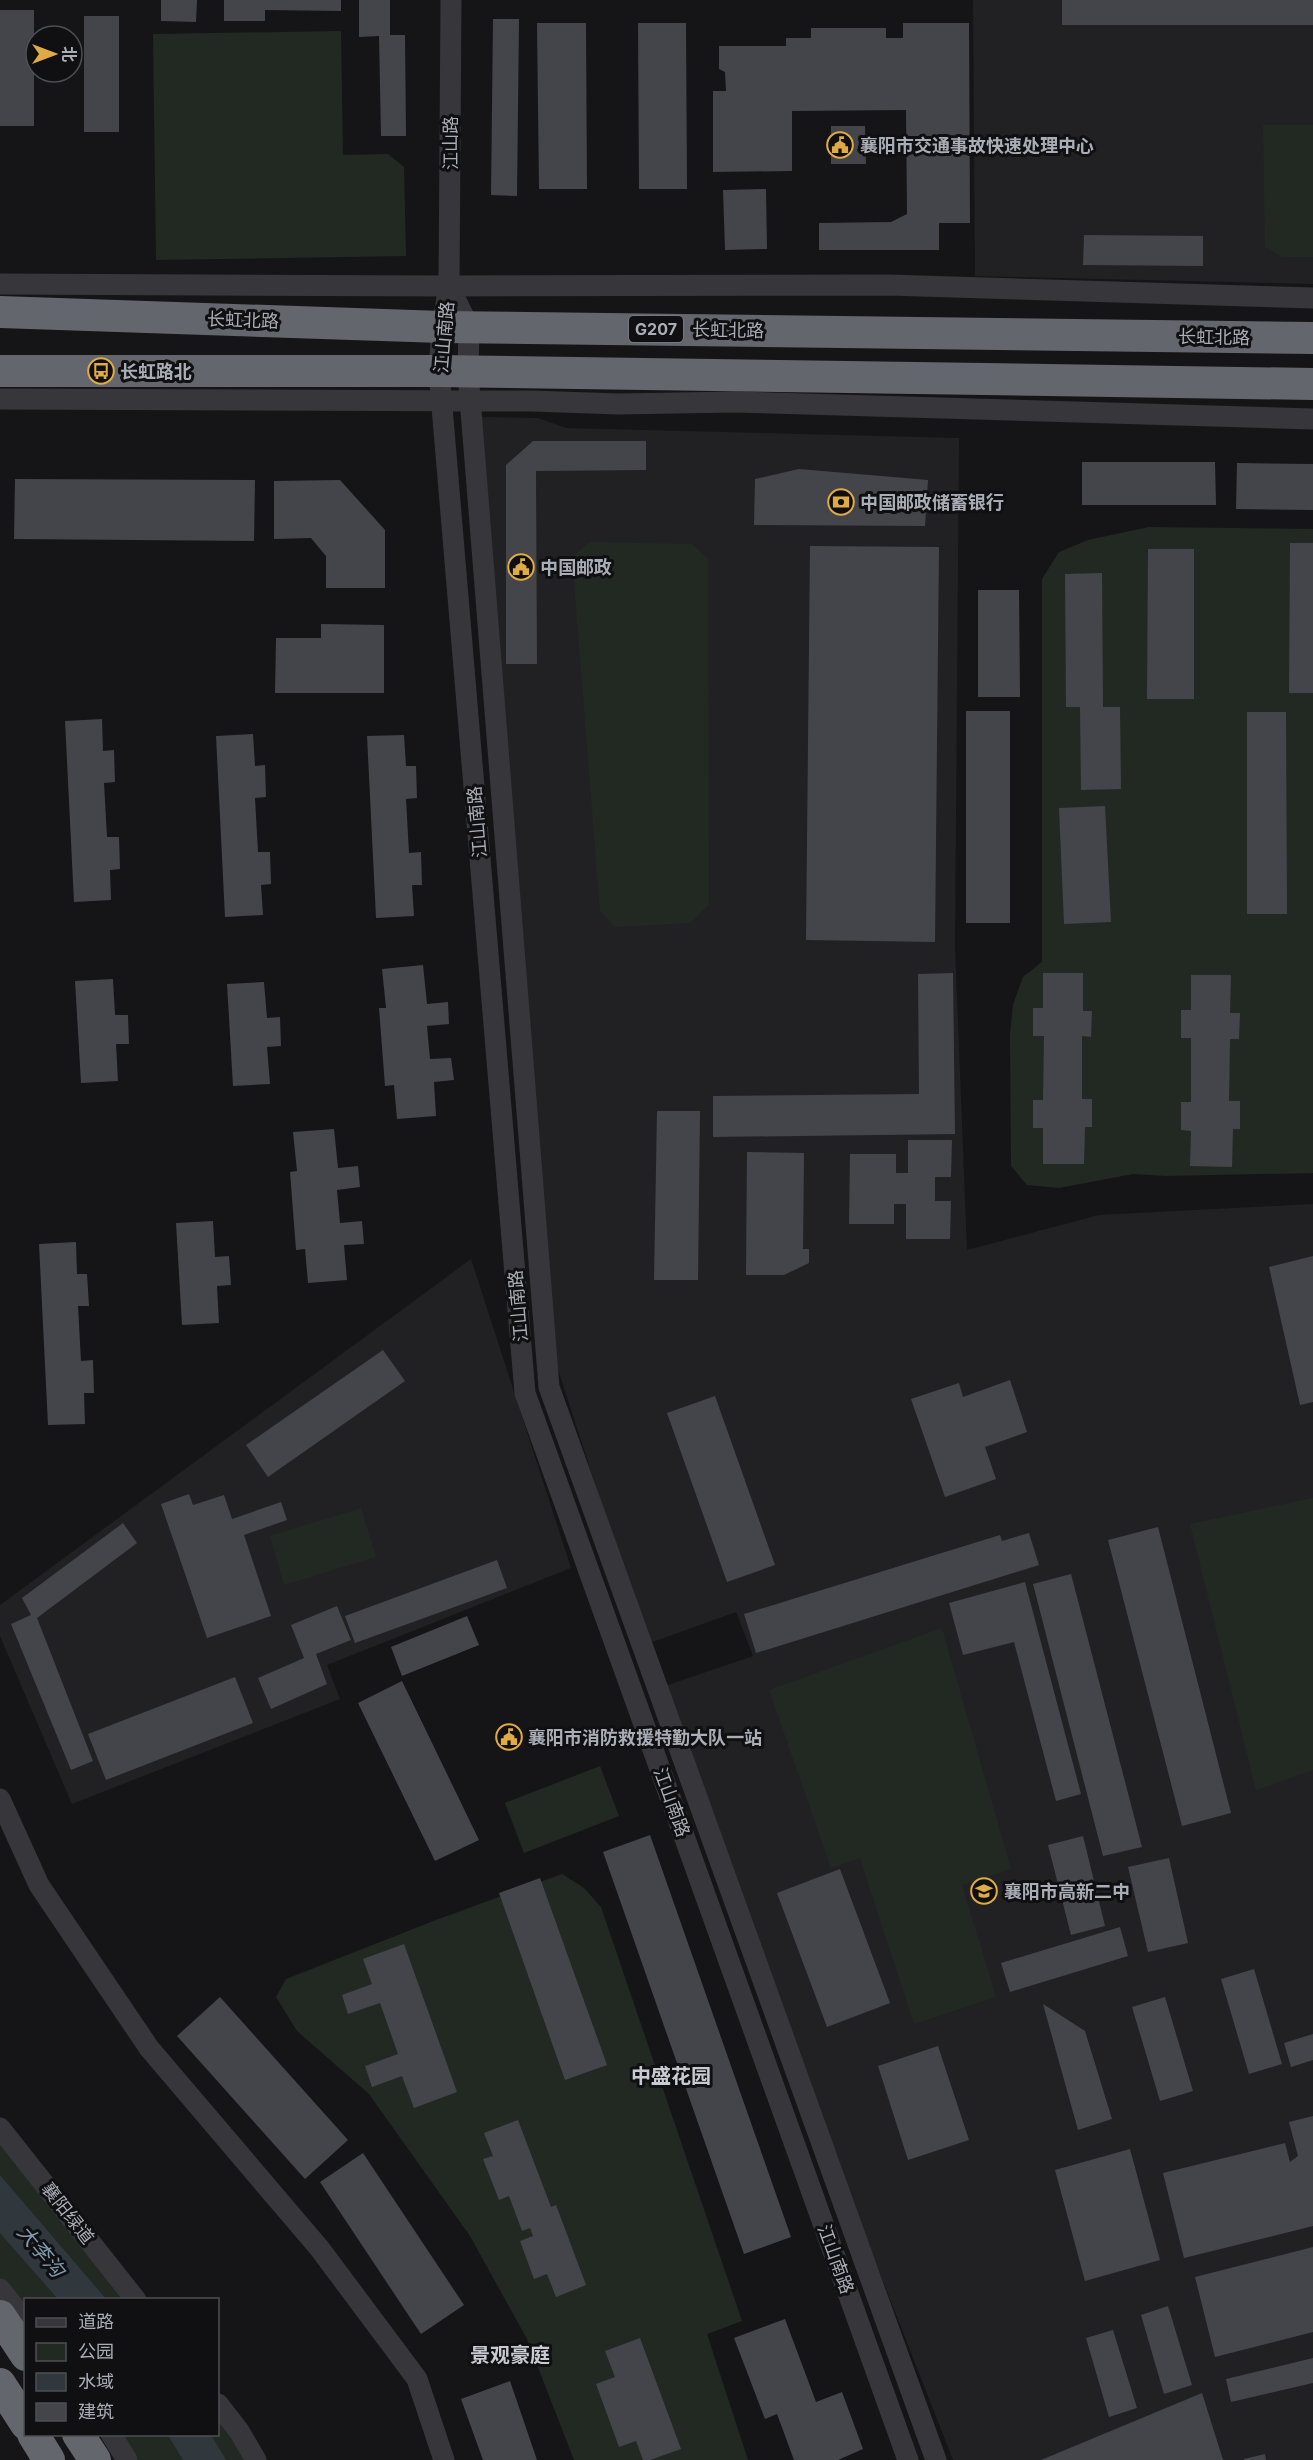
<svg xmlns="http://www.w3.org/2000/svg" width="1313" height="2460" viewBox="0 0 1313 2460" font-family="Inter,'Noto Sans SC',sans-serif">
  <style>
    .built { fill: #212124 }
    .green { fill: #222923 }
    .water { fill: #30383e }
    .building { fill: #44454a }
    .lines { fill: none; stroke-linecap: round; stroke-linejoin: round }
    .minor { stroke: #37373b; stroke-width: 21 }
    .highway { stroke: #63666c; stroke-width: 32 }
    .labels { text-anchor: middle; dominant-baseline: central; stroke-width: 6; stroke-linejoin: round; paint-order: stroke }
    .shield { fill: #101012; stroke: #7b7e85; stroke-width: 1.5 }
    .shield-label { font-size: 16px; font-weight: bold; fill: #a9adb6 }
    .street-label { font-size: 18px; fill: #a9adb6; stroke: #101012 }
    .poi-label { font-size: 18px; font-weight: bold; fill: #a9adb6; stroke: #101012; text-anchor: start }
    .neighbourhood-label { font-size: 20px; font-weight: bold; fill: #c9cbd2; stroke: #101012 }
    .water-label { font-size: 20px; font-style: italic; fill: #8399ad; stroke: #101012 }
  </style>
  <rect width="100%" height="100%" fill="#151517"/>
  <path class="built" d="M 973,0 L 1313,0 L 1313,284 L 975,276 Z
    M 475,417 L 538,418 L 566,428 L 959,438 L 955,946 L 967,1250 L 1099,1215 L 1313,1204 L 1313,2460 L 953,2460 L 856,2212 L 662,1687 L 753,1656 L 736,1612 L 647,1644 L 553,1354 Z
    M 471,1259 L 571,1568 L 327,1665 L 340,1699 L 72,1804 L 0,1636 L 0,1605 Z"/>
  <path class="green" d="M 341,31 L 343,155 L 388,154 L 404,167 L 406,256 L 156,260 L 153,34 Z
    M 1263,125 L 1313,125 L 1313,257 L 1282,257 L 1265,247 Z
    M 1149,527 L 1313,529 L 1313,1173 L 1166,1176 L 1133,1174 L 1059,1188 L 1027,1185 L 1011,1166 L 1010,1034 L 1013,1005 L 1023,977 L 1042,962 L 1042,579 L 1059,552 L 1088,540 Z
    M 590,542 L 692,544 L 708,559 L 709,904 L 691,923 L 615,927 L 600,911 L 572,557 Z
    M 1313,1498 L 1313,1770 L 1256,1790 L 1190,1524 Z
    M 361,1508 L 376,1557 L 284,1585 L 270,1536 Z
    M 942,1628 L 1011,1869 L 962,1885 L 996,1997 L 914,2024 L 860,1858 L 831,1868 L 769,1690 Z
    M 600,1766 L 619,1816 L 524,1853 L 505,1803 Z
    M 562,1874 L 584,1888 L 601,1907 L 742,2321 L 707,2334 L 748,2460 L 574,2460 L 527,2339 L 470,2236 L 369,2094 L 297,2031 L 276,1997 L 286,1979 L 436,1920 Z
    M 0,2128 L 136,2299 L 26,2300 L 25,2334 L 0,2304 Z
    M 218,2404 L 256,2460 L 127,2460 L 110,2435 L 218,2434 Z"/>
  <path class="water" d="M 0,2175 L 5,2181 L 106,2299 L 58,2299 L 0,2233 Z
    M 168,2435 L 211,2435 L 226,2460 L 183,2460 Z"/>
  <path class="building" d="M 161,0 L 197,0 L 196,22 L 161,21 Z
    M 224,0 L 341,0 L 341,11 L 265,10 L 265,21 L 224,21 Z
    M 359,0 L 390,0 L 390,35 L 405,35 L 406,136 L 381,136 L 379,36 L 359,37 Z
    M 1062,0 L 1313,0 L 1313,25 L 1062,25 Z
    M 0,10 L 34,10 L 34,126 L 0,126 Z
    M 84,16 L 119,16 L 119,132 L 84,132 Z
    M 493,19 L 519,19 L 517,196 L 491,195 Z
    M 537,23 L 586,23 L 587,189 L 539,189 Z
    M 638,23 L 686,23 L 687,189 L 639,189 Z
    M 903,23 L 969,23 L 970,223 L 939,223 L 939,250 L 819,250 L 819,223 L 891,222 L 907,214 L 906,110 L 792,111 L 792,171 L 713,172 L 713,91 L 726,91 L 725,72 L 719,69 L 719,46 L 786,46 L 786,38 L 811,38 L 811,28 L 886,28 L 886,38 L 903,38 Z
    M 831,126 L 865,126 L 866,164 L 831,164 Z
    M 766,189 L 767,249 L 725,250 L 723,190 Z
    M 1084,235 L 1203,236 L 1203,266 L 1083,265 Z
    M 533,441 L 646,441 L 646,470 L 536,471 L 537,664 L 506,664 L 506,465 Z
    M 1082,462 L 1215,462 L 1216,505 L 1082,505 Z
    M 1237,463 L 1313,464 L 1313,510 L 1236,509 Z
    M 799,469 L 928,480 L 925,526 L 754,525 L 755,479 Z
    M 15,479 L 255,480 L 254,541 L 14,539 Z
    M 340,480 L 385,530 L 385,588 L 326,588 L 326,556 L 311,538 L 274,539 L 274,481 Z
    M 1290,543 L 1313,543 L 1313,693 L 1289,693 Z
    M 810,546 L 939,547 L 935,942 L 806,940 Z
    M 1148,549 L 1194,549 L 1194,699 L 1147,699 Z
    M 1102,573 L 1103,707 L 1120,707 L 1121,789 L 1081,790 L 1080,707 L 1066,707 L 1065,574 Z
    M 978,590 L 1019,590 L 1020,697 L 978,697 Z
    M 321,624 L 384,625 L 384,693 L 275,693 L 276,638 L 321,638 Z
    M 966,711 L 1010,711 L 1010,923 L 966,923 Z
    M 1247,712 L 1286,712 L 1287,914 L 1247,914 Z
    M 102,719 L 103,751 L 114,750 L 115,782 L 104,783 L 107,837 L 119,837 L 120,869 L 110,870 L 111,900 L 74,902 L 65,721 Z
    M 253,734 L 255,766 L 265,765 L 266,797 L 255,798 L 258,852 L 270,852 L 271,884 L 261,885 L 263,915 L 225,917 L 216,736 Z
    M 404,735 L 406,766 L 416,766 L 417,798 L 406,799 L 409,853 L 421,852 L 422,885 L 412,885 L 414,916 L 376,918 L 367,736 Z
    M 1105,806 L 1111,922 L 1064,924 L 1059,808 Z
    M 423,965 L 427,1004 L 448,1002 L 449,1024 L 427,1026 L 430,1059 L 451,1058 L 454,1080 L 434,1082 L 436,1116 L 397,1119 L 394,1085 L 385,1086 L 379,1008 L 386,1008 L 382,969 Z
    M 953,973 L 955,1134 L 713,1137 L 713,1096 L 919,1094 L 918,974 Z
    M 1043,973 L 1083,973 L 1083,1011 L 1092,1011 L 1091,1037 L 1082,1036 L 1082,1099 L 1092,1099 L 1092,1127 L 1085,1127 L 1084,1164 L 1043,1164 L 1043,1128 L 1033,1128 L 1033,1100 L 1043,1100 L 1044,1036 L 1033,1036 L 1033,1008 L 1043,1008 Z
    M 1191,975 L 1231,975 L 1230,1013 L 1240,1013 L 1239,1039 L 1230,1039 L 1229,1101 L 1240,1101 L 1240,1129 L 1233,1129 L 1232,1167 L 1190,1166 L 1191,1131 L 1181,1130 L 1181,1102 L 1191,1102 L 1191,1038 L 1181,1038 L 1181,1010 L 1191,1010 Z
    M 113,979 L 115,1015 L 128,1015 L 129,1044 L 116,1044 L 118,1081 L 81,1083 L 75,981 Z
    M 264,982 L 267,1018 L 280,1017 L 281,1046 L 267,1047 L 270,1084 L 233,1086 L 227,984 Z
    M 657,1111 L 700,1111 L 698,1280 L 654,1280 Z
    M 334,1129 L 338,1168 L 358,1166 L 360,1187 L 337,1190 L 340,1223 L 362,1221 L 364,1244 L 344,1245 L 347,1280 L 308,1283 L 305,1249 L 296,1250 L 290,1172 L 297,1171 L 293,1132 Z
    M 908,1140 L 952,1140 L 951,1177 L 935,1177 L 935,1201 L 951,1201 L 950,1239 L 906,1239 L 906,1204 L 894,1204 L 894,1224 L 849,1224 L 850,1154 L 896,1154 L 896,1173 L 908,1173 Z
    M 747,1152 L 804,1153 L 803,1249 L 809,1249 L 809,1263 L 784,1275 L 746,1275 Z
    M 213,1221 L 215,1257 L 229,1256 L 231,1285 L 217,1286 L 219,1323 L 182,1325 L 176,1223 Z
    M 76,1242 L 77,1274 L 87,1274 L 89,1306 L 78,1306 L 81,1361 L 93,1360 L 94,1393 L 84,1393 L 85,1424 L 48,1425 L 39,1244 Z
    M 1313,1256 L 1313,1402 L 1300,1405 L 1269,1267 Z
    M 383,1350 L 405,1381 L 268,1477 L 246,1445 Z
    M 1010,1380 L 1027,1432 L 985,1447 L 996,1479 L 945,1497 L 911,1399 L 959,1383 L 963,1397 Z
    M 715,1396 L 775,1565 L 727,1582 L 667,1413 Z
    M 189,1494 L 193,1505 L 224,1495 L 232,1519 L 281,1502 L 287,1520 L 244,1535 L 271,1616 L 207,1638 L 161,1504 Z
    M 123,1523 L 137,1543 L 37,1618 L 93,1761 L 71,1770 L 11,1624 L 31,1615 L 22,1598 Z
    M 1158,1527 L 1231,1813 L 1182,1826 L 1108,1540 Z
    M 1029,1533 L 1039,1565 L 756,1653 L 744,1614 L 1000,1535 L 1002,1541 Z
    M 497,1560 L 507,1588 L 355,1643 L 345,1616 Z
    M 1071,1574 L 1142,1847 L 1103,1856 L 1033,1584 Z
    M 1025,1582 L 1081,1794 L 1056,1801 L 1014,1642 L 963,1655 L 949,1603 Z
    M 337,1606 L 351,1640 L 316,1654 L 327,1684 L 271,1709 L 258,1678 L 304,1658 L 291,1625 Z
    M 467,1616 L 479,1645 L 402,1676 L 391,1647 Z
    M 235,1677 L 253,1723 L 106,1780 L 88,1734 Z
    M 402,1681 L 479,1840 L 435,1861 L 358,1703 Z
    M 650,1835 L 791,2237 L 744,2254 L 603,1852 Z
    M 1083,1836 L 1105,1926 L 1071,1935 L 1048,1845 Z
    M 1169,1858 L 1188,1943 L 1148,1952 L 1128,1867 Z
    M 840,1869 L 890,2003 L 827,2027 L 777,1893 Z
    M 540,1878 L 607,2065 L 565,2080 L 499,1893 Z
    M 1120,1927 L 1128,1956 L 1010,1992 L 1001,1963 Z
    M 404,1944 L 457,2092 L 414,2108 L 402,2076 L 372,2087 L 365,2066 L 398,2054 L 380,2003 L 348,2014 L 342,1995 L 372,1984 L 363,1959 Z
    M 1254,1969 L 1282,2064 L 1249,2074 L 1221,1979 Z
    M 220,1997 L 348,2140 L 305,2179 L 177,2036 Z
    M 1165,1997 L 1193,2091 L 1160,2101 L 1132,2007 Z
    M 1043,2004 L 1085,2031 L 1112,2119 L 1078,2130 Z
    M 1313,2034 L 1313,2060 L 1291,2067 L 1284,2043 Z
    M 938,2046 L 969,2140 L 908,2160 L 878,2066 Z
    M 1313,2116 L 1313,2226 L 1184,2258 L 1163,2173 L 1285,2143 L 1290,2162 L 1298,2156 L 1289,2122 Z
    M 518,2120 L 551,2207 L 556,2205 L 586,2285 L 556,2297 L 547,2274 L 534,2279 L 520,2241 L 533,2236 L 530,2228 L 522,2231 L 509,2196 L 499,2200 L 483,2159 L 493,2156 L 484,2133 Z
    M 1130,2149 L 1160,2260 L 1085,2281 L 1055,2170 Z
    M 363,2153 L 464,2305 L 421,2334 L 320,2182 Z
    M 1313,2247 L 1313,2332 L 1215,2357 L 1195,2277 Z
    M 1168,2306 L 1192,2385 L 1164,2394 L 1141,2315 Z
    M 785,2319 L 816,2402 L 842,2392 L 863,2449 L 838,2460 L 794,2460 L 777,2414 L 765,2419 L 734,2338 Z
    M 1113,2330 L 1137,2408 L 1109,2417 L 1086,2338 Z
    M 640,2338 L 681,2449 L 650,2460 L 643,2460 L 636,2441 L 619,2447 L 596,2384 L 615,2377 L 605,2351 Z
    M 1313,2358 L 1313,2383 L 1231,2402 L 1226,2379 Z
    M 510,2381 L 537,2460 L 483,2460 L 461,2399 Z
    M 1202,2393 L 1223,2460 L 1041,2460 Z
    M 1265,2454 L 1266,2460 L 1244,2460 L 1244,2459 Z"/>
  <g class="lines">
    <path class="minor" d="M 451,0 L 449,286 L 442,327 L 439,371 L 525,1393 L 908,2460
      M 0,284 L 449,286 L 888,285 L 1313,298
      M 449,286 L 469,327 L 468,373 L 549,1387 L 936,2460
      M 0,399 L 532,401 L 619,404 L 735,402 L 1313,419
      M 0,1799 L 39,1885 L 149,2048 L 320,2249 L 417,2379 L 444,2460
      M 0,2128 L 136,2300
      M 0,2289 L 26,2322
      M 218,2404 L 239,2431 L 256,2460
      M 111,2434 L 127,2460"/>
    <path class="highway" d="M 0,312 L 442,327 L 1313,338
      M 0,371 L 439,371 L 1313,384
      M 0,2316 L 26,2355
      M 0,2384 L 26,2424
      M 33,2434 L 49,2460
      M 78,2434 L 95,2460"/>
  </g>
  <defs>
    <g id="civic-ring" transform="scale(1.35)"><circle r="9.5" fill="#101012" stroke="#dfab45" stroke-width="1.5"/><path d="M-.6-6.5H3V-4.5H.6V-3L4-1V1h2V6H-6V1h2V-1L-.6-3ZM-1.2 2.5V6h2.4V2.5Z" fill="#dfab45"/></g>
    <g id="bus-ring" transform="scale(1.35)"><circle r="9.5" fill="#101012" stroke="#dfab45" stroke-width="1.5"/><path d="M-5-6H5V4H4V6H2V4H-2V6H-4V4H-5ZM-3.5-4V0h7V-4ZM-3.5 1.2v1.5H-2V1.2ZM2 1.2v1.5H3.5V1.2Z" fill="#dfab45"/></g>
    <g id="bank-ring" transform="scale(1.35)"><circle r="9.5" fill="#101012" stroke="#dfab45" stroke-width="1.5"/><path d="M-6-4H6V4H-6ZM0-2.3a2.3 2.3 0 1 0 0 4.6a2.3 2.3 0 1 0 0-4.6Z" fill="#dfab45"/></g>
    <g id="school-ring" transform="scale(1.35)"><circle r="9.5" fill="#101012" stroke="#dfab45" stroke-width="1.5"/><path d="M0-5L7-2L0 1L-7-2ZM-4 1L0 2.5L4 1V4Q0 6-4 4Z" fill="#dfab45"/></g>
  </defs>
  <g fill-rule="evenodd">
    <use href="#civic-ring" x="840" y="145"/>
    <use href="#bus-ring" x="101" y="371"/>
    <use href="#bank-ring" x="841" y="502"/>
    <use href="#civic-ring" x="521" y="567"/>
    <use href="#civic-ring" x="509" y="1737"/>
    <use href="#school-ring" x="984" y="1891"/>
  </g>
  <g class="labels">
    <rect class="shield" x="629" y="316" width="54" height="26" rx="4.5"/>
    <g class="shield-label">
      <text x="656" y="329">G207</text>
    </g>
    <g class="street-label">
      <text transform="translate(450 143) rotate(-90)">江山路</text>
      <text transform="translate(243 320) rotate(2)">长虹北路</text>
      <text transform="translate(728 330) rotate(1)">长虹北路</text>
      <text transform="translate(444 337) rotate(-85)">江山南路</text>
      <text transform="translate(1214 337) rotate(1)">长虹北路</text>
      <text transform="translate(477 822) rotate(-95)">江山南路</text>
      <text transform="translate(518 1306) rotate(-95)">江山南路</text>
      <text transform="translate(672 1802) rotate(70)">江山南路</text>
      <text transform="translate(68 2213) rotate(52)">襄阳绿道</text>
      <text transform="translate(836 2259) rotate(70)">江山南路</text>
    </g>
    <g class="poi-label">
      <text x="860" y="145">襄阳市交通事故快速处理中心</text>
      <text x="120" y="371">长虹路北</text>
      <text x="860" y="502">中国邮政储蓄银行</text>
      <text x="540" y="567">中国邮政</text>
      <text x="528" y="1737">襄阳市消防救援特勤大队一站</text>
      <text x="1004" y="1891">襄阳市高新二中</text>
    </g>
    <g class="neighbourhood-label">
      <text x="671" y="2076">中盛花园</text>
      <text x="510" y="2355">景观豪庭</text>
    </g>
    <g class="water-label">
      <text transform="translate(41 2251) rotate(50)">大李沟</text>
    </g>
  </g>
  <rect x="24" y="2298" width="195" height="138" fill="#101012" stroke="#4d4f54" stroke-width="1.5"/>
  <rect x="36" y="2318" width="30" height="9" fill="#37373b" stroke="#4d4f54" stroke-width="1.5"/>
  <text x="78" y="2328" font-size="18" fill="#a9adb6">道路</text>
  <rect x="36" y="2343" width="30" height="18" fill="#222923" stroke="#4d4f54" stroke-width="1.5"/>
  <text x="78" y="2358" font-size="18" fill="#a9adb6">公园</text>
  <rect x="36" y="2373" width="30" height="18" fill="#30383e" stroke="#4d4f54" stroke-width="1.5"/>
  <text x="78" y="2388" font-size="18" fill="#a9adb6">水域</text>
  <rect x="36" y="2403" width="30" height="18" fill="#44454a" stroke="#4d4f54" stroke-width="1.5"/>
  <text x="78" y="2418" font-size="18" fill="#a9adb6">建筑</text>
  <g transform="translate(54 54) rotate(90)"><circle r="28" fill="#101012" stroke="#4d4f54" stroke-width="1.5"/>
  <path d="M0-4.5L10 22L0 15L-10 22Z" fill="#dfab45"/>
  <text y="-9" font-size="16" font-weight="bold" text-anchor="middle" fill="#a9adb6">北</text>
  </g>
</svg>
